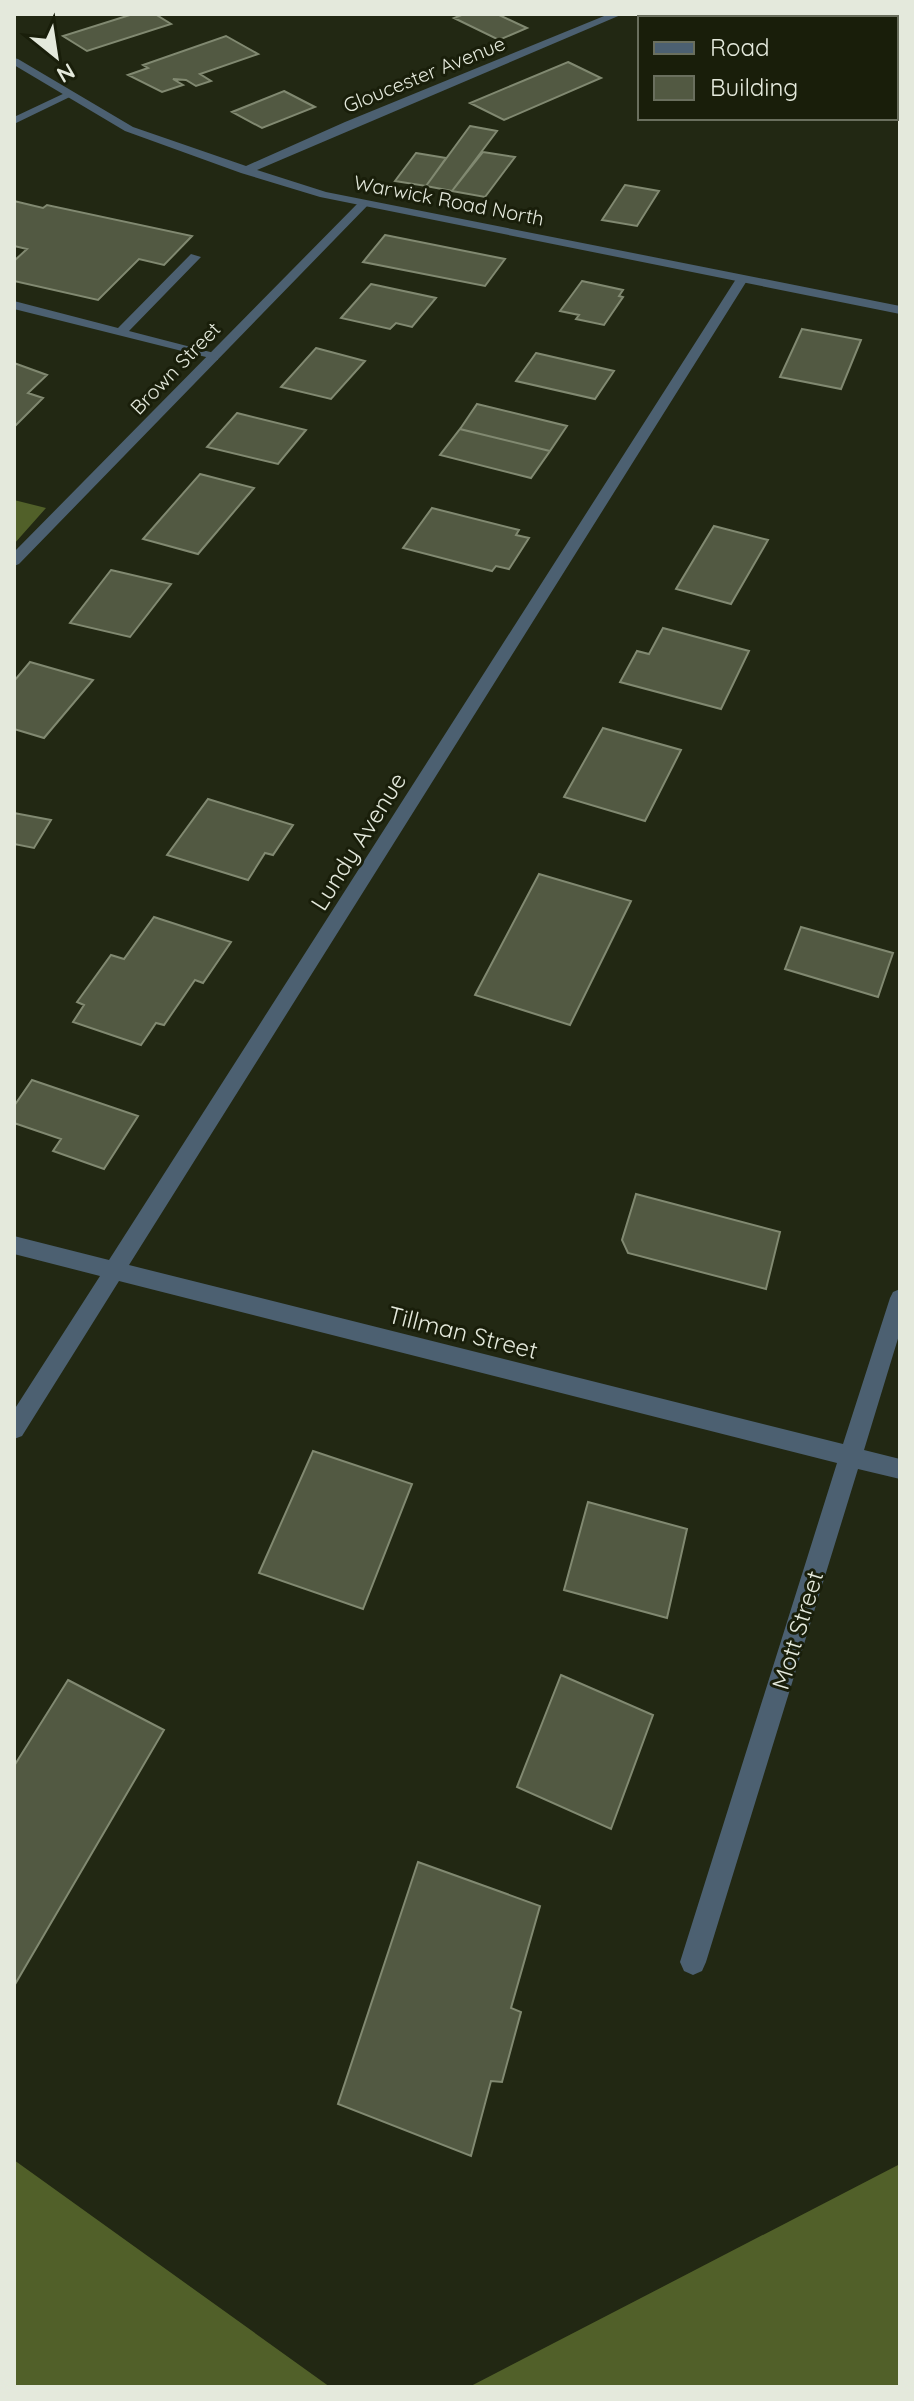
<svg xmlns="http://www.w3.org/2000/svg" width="914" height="2401" viewBox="0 0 914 2401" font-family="Quicksand,sans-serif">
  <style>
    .forest { fill: #516029 }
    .building { fill: #525942; stroke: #818971; stroke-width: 2 }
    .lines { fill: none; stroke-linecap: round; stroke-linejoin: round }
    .service { fill: #4c6071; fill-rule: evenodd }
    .minor { fill: #4c6071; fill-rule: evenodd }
    .tertiary { fill: #4c6071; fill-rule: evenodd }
    .labels { text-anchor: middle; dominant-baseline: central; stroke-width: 6; stroke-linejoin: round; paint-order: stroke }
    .far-street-label { font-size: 20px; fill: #e4e9dc; stroke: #191e0a }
    .street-label { font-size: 24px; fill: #e4e9dc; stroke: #191e0a }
  </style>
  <rect width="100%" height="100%" fill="#222813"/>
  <path class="forest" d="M 14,500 L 46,508 L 14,544 Z
    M 14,2160 L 330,2387 L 14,2387 Z
    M 900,2164 L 900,2387 L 469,2387 Z"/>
  <path class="building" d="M 133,14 L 155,14 L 171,24 L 87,51 L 63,36 Z
    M 464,14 L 497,14 L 527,28 L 499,40 L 454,18 Z
    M 729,14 L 762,14 L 771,18 L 718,18 Z
    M 226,36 L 258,54 L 200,74 L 211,81 L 196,86 L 186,80 L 173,79 L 183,85 L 162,92 L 128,75 L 148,68 L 143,65 Z
    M 568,62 L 601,78 L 504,120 L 470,103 Z
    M 284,91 L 315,107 L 262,128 L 232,112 Z
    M 470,126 L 497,131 L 452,191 L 426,186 Z
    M 483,152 L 515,157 L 485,197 L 452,191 Z
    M 416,153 L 446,158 L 426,186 L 395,181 Z
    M 625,185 L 659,191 L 637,226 L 602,220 Z
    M 14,201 L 43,208 L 47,205 L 192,236 L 164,265 L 139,259 L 98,300 L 14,281 L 14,261 L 27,249 L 14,246 Z
    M 385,235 L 505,259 L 485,286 L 363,262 Z
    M 582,281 L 623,290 L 619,296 L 623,297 L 604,325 L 576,319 L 579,315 L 560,311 Z
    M 371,284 L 436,298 L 412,327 L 396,323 L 390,329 L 341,318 Z
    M 802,329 L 861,340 L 841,389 L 780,377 Z
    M 316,348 L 365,361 L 331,399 L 281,387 Z
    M 536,353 L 614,371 L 595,399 L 516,381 Z
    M 14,363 L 47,375 L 28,393 L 43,398 L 14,427 Z
    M 477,404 L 567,426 L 550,451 L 460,429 Z
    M 237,413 L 306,430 L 278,464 L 207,447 Z
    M 460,429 L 550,451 L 531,478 L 440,455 Z
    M 200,474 L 254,488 L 198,554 L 143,539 Z
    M 432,508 L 519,530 L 516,535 L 529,538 L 509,569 L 496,566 L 492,571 L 403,548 Z
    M 714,526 L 768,540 L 731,604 L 676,589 Z
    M 111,570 L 171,584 L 130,637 L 70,623 Z
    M 663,628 L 749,651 L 721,709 L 620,682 L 637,651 L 649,654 Z
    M 30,662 L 93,680 L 44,738 L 14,729 L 14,681 Z
    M 603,728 L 681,750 L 645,821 L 564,797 Z
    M 208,799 L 293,825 L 273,855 L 265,853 L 248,880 L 167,855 Z
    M 14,813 L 51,820 L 34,848 L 14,844 Z
    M 539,874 L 631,901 L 570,1025 L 475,995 Z
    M 154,917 L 231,942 L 203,983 L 195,980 L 164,1025 L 156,1023 L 141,1045 L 73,1022 L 84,1005 L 77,1002 L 111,955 L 124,959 Z
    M 801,927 L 893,953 L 878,997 L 785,969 Z
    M 32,1080 L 138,1116 L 104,1169 L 53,1151 L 61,1139 L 14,1123 L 14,1106 Z
    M 636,1194 L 780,1232 L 766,1289 L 628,1253 L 622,1240 Z
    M 313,1451 L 412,1484 L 363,1609 L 259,1573 Z
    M 588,1502 L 687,1529 L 667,1618 L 564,1590 Z
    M 561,1675 L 653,1715 L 611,1829 L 517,1787 Z
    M 68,1680 L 164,1730 L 14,1986 L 14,1766 Z
    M 418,1862 L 540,1906 L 511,2008 L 521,2012 L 502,2082 L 491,2081 L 471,2156 L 338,2104 Z"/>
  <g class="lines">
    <path class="service" d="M 191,254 L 201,257 L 129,331 L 218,354 L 218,360 L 14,309 L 14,301 L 118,328 Z"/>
    <path class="minor" d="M 67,92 L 76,94 L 14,124 L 14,117 Z
      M 360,201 L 370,203 L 19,564 L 14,566 L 14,552 Z
      M 742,275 L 748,279 L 129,1265 L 843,1444 L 890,1298 L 893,1292 L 900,1289 L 900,1332 L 864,1450 L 900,1459 L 900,1479 L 858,1469 L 706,1962 L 702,1971 L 693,1975 L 684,1971 L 680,1962 L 837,1463 L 119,1281 L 22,1436 L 14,1439 L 14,1410 L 100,1276 L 14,1254 L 14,1236 L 109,1260 L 736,279 Z"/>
    <path class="tertiary" d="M 609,14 L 623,14 L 257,170 L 326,192 L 900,306 L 900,314 L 320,197 L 241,173 L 125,131 L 14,65 L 14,58 L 18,59 L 133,127 L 246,166 L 345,122 Z"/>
  </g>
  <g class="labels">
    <g class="far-street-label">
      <text transform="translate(424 74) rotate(-22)">Gloucester Avenue</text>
      <text transform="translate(449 200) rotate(11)">Warwick Road North</text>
      <text transform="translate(175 368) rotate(-46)">Brown Street</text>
    </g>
    <g class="street-label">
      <text transform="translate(358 841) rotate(-58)">Lundy Avenue</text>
      <text transform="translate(463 1332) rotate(14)">Tillman Street</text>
      <text transform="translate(797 1630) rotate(-73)">Mott Street</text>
    </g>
  </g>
  <rect width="914" height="2401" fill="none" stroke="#e4e9dc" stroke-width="32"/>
  <rect x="638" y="16" width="260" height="104" fill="#191e0a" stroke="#6a6f5e" stroke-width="2"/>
  <rect x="654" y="42" width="40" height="12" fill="#4c6071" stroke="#6a6f5e" stroke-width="2"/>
  <text x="710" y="56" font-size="24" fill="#e4e9dc">Road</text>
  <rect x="654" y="76" width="40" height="24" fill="#525942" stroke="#6a6f5e" stroke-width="2"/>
  <text x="710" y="96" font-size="24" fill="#e4e9dc">Building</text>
  <g transform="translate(56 56) rotate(150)" stroke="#191e0a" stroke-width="6" paint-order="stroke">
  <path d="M0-6L14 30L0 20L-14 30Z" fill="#e4e9dc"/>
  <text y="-12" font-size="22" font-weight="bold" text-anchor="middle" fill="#e4e9dc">N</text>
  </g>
</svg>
